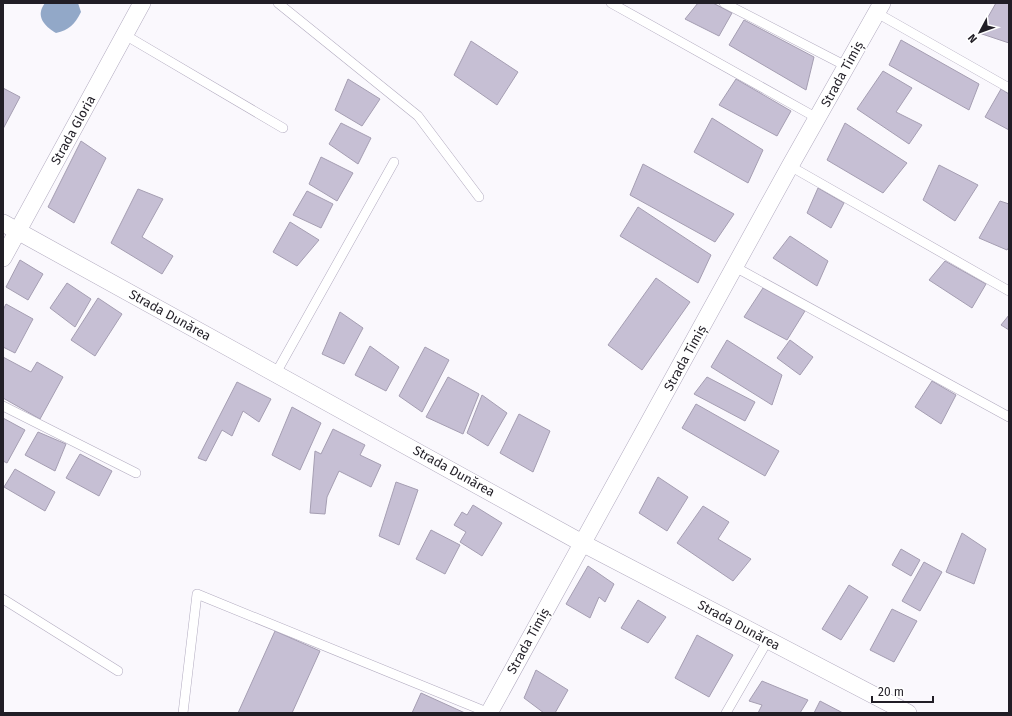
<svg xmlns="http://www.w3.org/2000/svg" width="1012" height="716" viewBox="0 0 1012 716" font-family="'Fira Sans',sans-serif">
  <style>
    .water { fill: #92a8c8 }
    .building { fill: #c6bfd4; stroke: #a59eb2 }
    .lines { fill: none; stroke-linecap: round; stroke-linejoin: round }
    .service-casing { stroke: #b1aabf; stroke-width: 10 }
    .minor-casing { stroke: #b1aabf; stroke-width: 18 }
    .service { stroke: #fff; stroke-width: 9 }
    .minor { stroke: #fff; stroke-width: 17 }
    .labels { text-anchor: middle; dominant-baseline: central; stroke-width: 3; stroke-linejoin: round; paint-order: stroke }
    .street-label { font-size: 13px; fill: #211e26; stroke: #fff }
  </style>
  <rect width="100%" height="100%" fill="#faf8fd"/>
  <path class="water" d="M 45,3 L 78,3 L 81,12 C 75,24 69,30 56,33 C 44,26 35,16 45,3 Z"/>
  <path class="building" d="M 698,3 L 713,3 L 732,13 L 719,36 L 685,19 Z
    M 996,3 L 1009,3 L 1009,43 L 979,33 Z
    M 744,20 L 814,57 L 806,90 L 729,45 Z
    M 901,40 L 979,84 L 969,110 L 889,65 Z
    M 471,41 L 518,72 L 497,105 L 454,75 Z
    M 883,71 L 912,88 L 896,112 L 922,125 L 909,144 L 857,109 Z
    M 348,79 L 380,99 L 362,126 L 335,110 Z
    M 736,79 L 791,111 L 777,136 L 719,105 Z
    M 3,88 L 20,97 L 3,129 Z
    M 1001,89 L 1009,94 L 1009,130 L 985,117 Z
    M 712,118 L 763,150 L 748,183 L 694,152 Z
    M 341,123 L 371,138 L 358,164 L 329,144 Z
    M 845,123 L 907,163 L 883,193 L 827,160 Z
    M 81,141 L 106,158 L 74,223 L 48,207 Z
    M 321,157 L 353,173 L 337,201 L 309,184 Z
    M 643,164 L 734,214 L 715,242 L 630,195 Z
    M 939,165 L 978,185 L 955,221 L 923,200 Z
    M 818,188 L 844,203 L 831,228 L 807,213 Z
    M 138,189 L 163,199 L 142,237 L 173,256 L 162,274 L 111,243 Z
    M 307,191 L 333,204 L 321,228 L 293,215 Z
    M 1000,201 L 1009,204 L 1009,247 L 1007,250 L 979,238 Z
    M 638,207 L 711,255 L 698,283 L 620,236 Z
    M 290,222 L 319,240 L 297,266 L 273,252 Z
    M 790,236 L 828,261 L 817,286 L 773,258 Z
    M 20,260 L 43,274 L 28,300 L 6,287 Z
    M 945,261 L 986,284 L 972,308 L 929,280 Z
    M 656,278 L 690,302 L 642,370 L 608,345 Z
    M 67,283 L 91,299 L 75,327 L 50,308 Z
    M 763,288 L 805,311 L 787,340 L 744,317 Z
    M 98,298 L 122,314 L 95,356 L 71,340 Z
    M 6,304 L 33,319 L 15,353 L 3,347 L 3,310 Z
    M 340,312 L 363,328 L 344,364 L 322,354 Z
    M 1009,315 L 1009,330 L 1001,325 Z
    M 727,340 L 782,375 L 772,405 L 711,367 Z
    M 790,340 L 813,357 L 800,375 L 777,358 Z
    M 370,346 L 399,367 L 386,391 L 355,375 Z
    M 425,347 L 449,360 L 422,412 L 399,396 Z
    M 3,357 L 31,372 L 37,362 L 63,377 L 40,419 L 3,398 Z
    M 448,377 L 479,394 L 463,434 L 426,417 Z
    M 707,377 L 755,402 L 745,421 L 694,394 Z
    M 932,381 L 956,395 L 941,424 L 915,407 Z
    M 237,382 L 271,399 L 259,422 L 243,411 L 232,436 L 222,430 L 206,461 L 198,458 Z
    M 482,395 L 507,413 L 488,446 L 467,433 Z
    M 696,404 L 779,451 L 765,476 L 682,428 Z
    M 292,407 L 321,423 L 300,470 L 272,455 Z
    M 519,414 L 550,431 L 533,472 L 500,453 Z
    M 3,418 L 25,430 L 7,463 L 3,461 Z
    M 333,429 L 365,445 L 360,455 L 381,465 L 371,487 L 339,471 L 327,497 L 325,514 L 310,513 L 315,451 L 321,454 Z
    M 38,432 L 66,444 L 55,471 L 25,455 Z
    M 80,454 L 112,471 L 99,496 L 66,478 Z
    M 15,469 L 55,492 L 45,511 L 4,487 Z
    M 658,477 L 688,497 L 667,531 L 639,513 Z
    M 396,482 L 418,490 L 399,545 L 379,536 Z
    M 473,505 L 502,523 L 482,556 L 460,542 L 466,532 L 454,525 L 462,512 L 467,515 Z
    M 703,506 L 729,522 L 718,539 L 751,559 L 733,581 L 677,543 Z
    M 431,530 L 460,545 L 445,574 L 416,559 Z
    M 962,533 L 986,549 L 974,584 L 946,572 Z
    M 901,549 L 920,560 L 911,576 L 892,565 Z
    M 924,562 L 942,572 L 920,611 L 902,601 Z
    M 588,566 L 614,584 L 605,602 L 599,597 L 590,618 L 566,604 Z
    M 849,585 L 868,597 L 841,640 L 822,629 Z
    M 638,600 L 666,617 L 648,643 L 621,628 Z
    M 892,609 L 917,621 L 894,662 L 870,650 Z
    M 275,631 L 320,651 L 292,713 L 238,713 Z
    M 697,635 L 733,655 L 709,697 L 675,678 Z
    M 536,670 L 568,690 L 555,713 L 544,713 L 524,698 Z
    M 762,681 L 808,700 L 800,713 L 758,713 L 762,705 L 749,701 Z
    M 421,693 L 465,713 L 412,713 Z
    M 820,701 L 843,713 L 814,713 Z"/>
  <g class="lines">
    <g class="service-casing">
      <path id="service" d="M 278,3 L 418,116 L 479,197
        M 611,3 L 817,118
        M 724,3 L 846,66
        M 877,13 L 1009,88
        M 125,35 L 283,128
        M 790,166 L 1009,291
        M 735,267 L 1009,417
        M 276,373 L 394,162
        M 3,406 L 136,473
        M 3,599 L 118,671
        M 183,713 L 197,594 L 489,713
        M 726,713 L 768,640"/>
    </g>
    <g class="minor-casing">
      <path id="minor" d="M 3,223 L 582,543 L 908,713
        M 3,258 L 142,3
        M 489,713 L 790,166 L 882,3"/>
    </g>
    <use href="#service" class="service"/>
    <use href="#minor" class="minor"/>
  </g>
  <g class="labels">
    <g class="street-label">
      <text transform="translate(842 74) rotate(-61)">Strada Timiș</text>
      <text transform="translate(73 130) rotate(-61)">Strada Gloria</text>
      <text transform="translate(170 315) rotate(29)">Strada Dunărea</text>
      <text transform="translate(685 358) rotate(-61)">Strada Timiș</text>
      <text transform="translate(454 471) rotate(29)">Strada Dunărea</text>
      <text transform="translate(739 625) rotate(28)">Strada Dunărea</text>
      <text transform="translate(528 641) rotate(-61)">Strada Timiș</text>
    </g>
  </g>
  <rect width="1012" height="716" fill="none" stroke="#211e26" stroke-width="8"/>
  <g transform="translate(980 32) rotate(229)" stroke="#ffffff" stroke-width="3" paint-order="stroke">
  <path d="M0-3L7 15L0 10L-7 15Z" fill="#211e26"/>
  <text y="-6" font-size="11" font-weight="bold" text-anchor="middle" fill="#211e26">N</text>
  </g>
  <path d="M872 696v6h61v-6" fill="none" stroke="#211e26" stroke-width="2"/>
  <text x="878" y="696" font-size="12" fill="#211e26" stroke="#ffffff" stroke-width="3" paint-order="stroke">20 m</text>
</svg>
